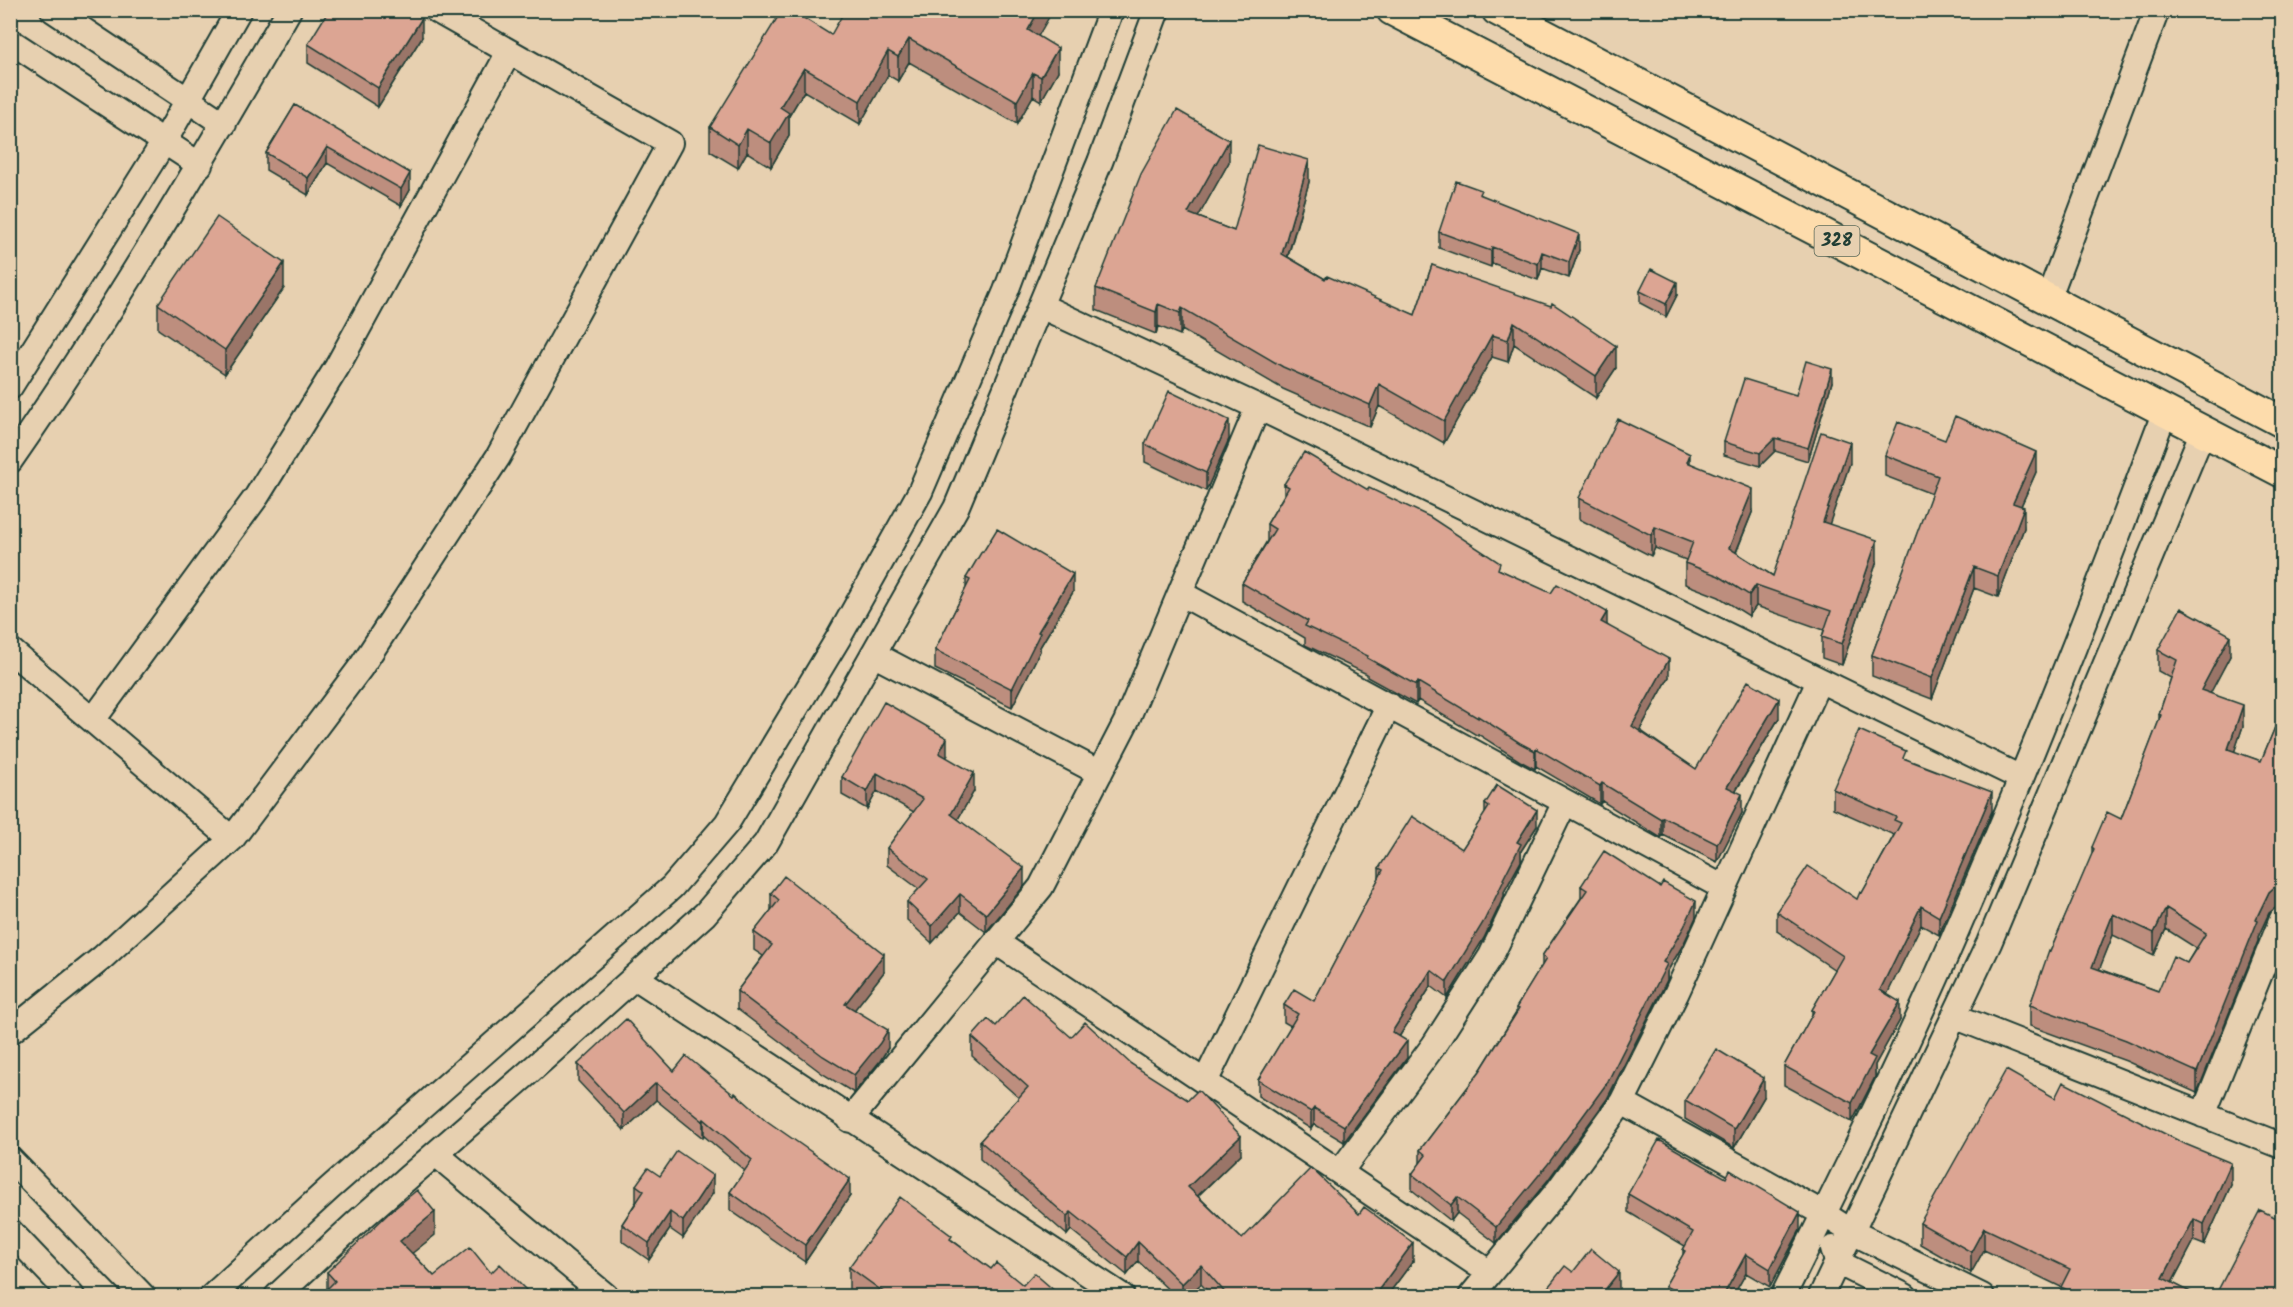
<svg xmlns="http://www.w3.org/2000/svg" width="2293" height="1307" viewBox="0 0 2293 1307" font-family="Kalam,sans-serif">
  <style>
    .lines { fill: none; stroke-linecap: round; stroke-linejoin: round }
    .minor-casing { stroke: #1f3d34; stroke-width: 28 }
    .major-casing { stroke: #1f3d34; stroke-width: 34 }
    .minor { stroke: #e7d0b0; stroke-width: 24 }
    .major { stroke: #fddcac; stroke-width: 30 }
    .wall { fill: #bd8e7e; stroke: #1f3d34; stroke-width: 1.5; fill-rule: evenodd }
    .shaded-wall { fill: #9a7467; stroke: #1f3d34; stroke-width: 1.5 }
    .building { fill: #dca593; stroke: #1f3d34; stroke-width: 1.5; fill-rule: evenodd }
    .labels { text-anchor: middle; dominant-baseline: central; stroke-width: 6; stroke-linejoin: round; paint-order: stroke }
    .shield { fill: #e7d0b0; stroke: #5b6959; stroke-width: 1.5 }
    .shield-label { font-size: 18px; font-weight: bold; fill: #1f3d34 }
  </style>
  <rect width="100%" height="100%" fill="#e7d0b0"/>
  <filter id="ink" filterUnits="userSpaceOnUse"><feTurbulence type="fractalNoise" baseFrequency=".0167" numOctaves="2"/><feDisplacementMap in="SourceGraphic" scale="12" xChannelSelector="R" yChannelSelector="G"/><feConvolveMatrix kernelMatrix="1 2 1 2 8 2 1 2 1" color-interpolation-filters="sRGB"/></filter>
  <g filter="url(#ink)">
    <g class="lines">
      <g class="minor-casing">
        <path id="minor" d="M 53,10 L 224,124
          M 10,41 L 200,165
          M 2048,299 L 2157,10
          M 1041,306 L 1258,407 L 2021,778
          M 10,387 L 164,142 L 239,10
          M 10,461 C 111,316 201,163 289,10
          M 1180,593 L 1724,888
          M 10,650 L 232,839
          M 873,654 L 1100,773
          M 93,720 L 257,496 L 337,367 L 509,52
          M 996,942 L 1490,1273
          M 635,977 L 1122,1296
          M 1954,1016 L 2282,1146
          M 10,1032 L 102,958 L 232,839 L 361,667 L 498,457 L 670,143 L 436,10
          M 1205,1082 L 1389,705
          M 1622,1102 L 1824,1214 L 1852,1232 L 1982,1296
          M 2203,1115 L 2282,919
          M 850,1120 L 1041,887 L 1126,722 L 1258,407
          M 436,1154 L 606,1296
          M 10,1159 L 143,1296
          M 1340,1172 L 1434,1045 L 1491,956 L 1565,802
          M 10,1231 L 72,1296
          M 1833,1248 L 1837,1262 L 1905,1296
          M 212,1296 L 330,1188 L 672,887 L 727,823 L 839,637 L 920,492 L 1006,291 L 1111,10
          M 277,1296 L 357,1222 L 528,1073 L 705,914 L 766,843 L 956,508 L 1100,162 L 1157,10
          M 1471,1296 L 1559,1189 L 1622,1102 L 1676,994 L 1819,681
          M 1783,1296 C 1841,1179 1900,1062 1952,942 C 2028,767 2098,590 2165,411
          M 1821,1296 L 1989,943 L 2203,431"/>
      </g>
      <g class="major-casing">
        <path id="major" d="M 1392,10 L 2282,472
          M 1497,10 L 2282,422"/>
      </g>
      <use href="#minor" class="minor"/>
      <use href="#major" class="major"/>
    </g>
    <path class="wall" d="M 831,35 L 1038,36 L 1058,71 L 1041,101 L 1033,96 L 1017,124 L 909,62 L 898,81 L 888,75 L 860,124 L 804,91 L 789,116 L 789,136 L 771,167 L 747,152 L 738,168 L 710,151 L 710,127 Z
      M 422,37 L 378,107 L 308,63 L 308,44 Z
      M 295,105 L 410,190 L 401,206 L 327,163 L 308,195 L 266,170 L 266,153 Z
      M 1229,162 L 1198,217 L 1234,231 L 1309,182 L 1288,257 L 1325,279 L 1415,315 L 1432,265 L 1616,368 L 1596,398 L 1514,344 L 1508,362 L 1492,357 L 1444,443 L 1379,406 L 1370,427 L 1283,389 L 1182,330 L 1180,335 L 1158,326 L 1156,334 L 1096,310 L 1096,288 Z
      M 1481,195 L 1579,250 L 1569,278 L 1542,268 L 1538,280 L 1492,263 L 1491,267 L 1439,248 L 1439,232 Z
      M 284,288 L 225,374 L 158,329 L 158,304 Z
      M 1640,291 L 1677,295 L 1666,317 L 1640,303 Z
      M 1832,382 L 1808,461 L 1775,451 L 1760,466 L 1724,455 L 1724,442 L 1796,395 Z
      M 1229,439 L 1206,491 L 1145,462 L 1145,444 Z
      M 1945,440 L 2036,472 L 2021,506 L 2024,528 L 1998,597 L 1974,588 L 1932,699 L 1872,676 L 1872,655 L 1932,494 L 1885,476 L 1885,455 Z
      M 1850,463 L 1829,524 L 1877,561 L 1842,665 L 1822,658 L 1822,637 L 1824,630 L 1756,606 L 1749,616 L 1719,597 L 1685,584 L 1685,563 L 1686,560 L 1655,548 L 1651,556 L 1579,519 L 1579,498 L 1690,464 L 1753,510 L 1736,553 L 1773,576 Z
      M 1284,484 L 1500,570 L 1607,625 L 1669,677 L 1640,730 L 1696,769 L 1779,718 L 1736,791 L 1742,813 L 1717,862 L 1663,835 L 1661,838 L 1602,801 L 1600,804 L 1536,766 L 1535,769 L 1520,761 L 1478,734 L 1478,736 L 1418,700 L 1416,704 L 1367,677 L 1367,674 L 1305,645 L 1305,638 L 1242,601 L 1242,583 L 1267,541 L 1267,524 L 1284,495 Z
      M 966,578 L 1073,592 L 1040,647 L 1040,651 L 1012,707 L 935,669 L 935,650 L 966,588 Z
      M 2283,637 L 2283,659 L 2282,659 Z
      M 2158,650 L 2230,656 L 2210,693 L 2243,726 L 2234,752 L 2261,761 L 2283,708 L 2283,899 L 2278,906 L 2269,913 L 2258,937 L 2258,941 L 2197,1093 L 2126,1061 L 2030,1026 L 2030,1005 L 2050,952 L 2092,855 L 2092,847 L 2121,819 L 2159,721 L 2159,714 L 2171,678 L 2158,671 ZM 2166,929 L 2196,948 L 2187,963 L 2158,991 L 2099,969 L 2113,935 L 2154,955 Z
      M 947,756 L 946,757 L 974,791 L 958,819 L 1024,886 L 986,932 L 960,912 L 932,943 L 907,920 L 907,902 L 919,889 L 887,865 L 887,848 L 914,812 L 877,791 L 867,809 L 842,795 L 842,777 Z
      M 1906,759 L 1992,811 L 1939,935 L 1921,925 L 1887,994 L 1900,1020 L 1875,1065 L 1875,1077 L 1852,1122 L 1784,1085 L 1784,1066 L 1812,1015 L 1812,1010 L 1835,970 L 1777,931 L 1777,912 L 1857,899 L 1862,893 L 1894,835 L 1833,808 L 1833,789 Z
      M 1485,804 L 1537,826 L 1521,851 L 1521,861 L 1504,892 L 1504,896 L 1484,938 L 1447,998 L 1431,986 L 1399,1037 L 1407,1058 L 1344,1142 L 1314,1124 L 1311,1129 L 1258,1096 L 1258,1080 L 1291,1026 L 1284,1022 L 1284,1005 L 1314,1001 L 1379,878 L 1379,868 L 1462,849 L 1485,814 Z
      M 1581,886 L 1696,917 L 1684,943 L 1667,972 L 1667,980 L 1663,988 L 1607,1099 L 1548,1180 L 1496,1243 L 1457,1213 L 1451,1221 L 1412,1190 L 1412,1174 L 1420,1164 L 1420,1150 L 1480,1071 L 1516,1013 L 1516,1008 L 1542,966 L 1542,956 L 1581,898 Z
      M 771,893 L 884,972 L 854,1010 L 888,1048 L 880,1061 L 854,1093 L 823,1074 L 737,1009 L 737,991 L 763,956 L 754,950 L 754,932 L 771,911 Z
      M 996,1026 L 1071,1037 L 1131,1064 L 1241,1154 L 1198,1196 L 1242,1239 L 1359,1214 L 1413,1261 L 1387,1296 L 1212,1296 L 1201,1284 L 1188,1296 L 1175,1296 L 1138,1261 L 1127,1275 L 1071,1230 L 1067,1235 L 980,1159 L 980,1141 L 1019,1098 L 972,1056 L 972,1037 Z
      M 578,1064 L 674,1071 L 850,1196 L 805,1262 L 730,1210 L 730,1192 L 745,1171 L 704,1136 L 703,1138 L 656,1100 L 624,1130 L 578,1081 Z
      M 2283,1079 L 2283,1109 L 2279,1107 L 2279,1086 Z
      M 1764,1097 L 1734,1148 L 1685,1119 L 1685,1100 Z
      M 660,1176 L 713,1193 L 683,1238 L 670,1229 L 649,1260 L 622,1241 L 622,1224 L 636,1202 L 636,1185 Z
      M 2231,1185 L 2204,1245 L 2194,1241 L 2172,1283 L 2198,1296 L 2061,1296 L 2061,1287 L 1984,1250 L 1971,1273 L 1920,1244 L 1920,1223 Z
      M 1628,1194 L 1800,1230 L 1770,1287 L 1746,1273 L 1733,1296 L 1665,1296 L 1665,1286 L 1683,1255 L 1683,1250 L 1685,1246 L 1628,1212 Z
      M 435,1235 L 412,1253 L 434,1276 L 491,1273 L 532,1296 L 327,1290 L 327,1272 Z
      M 952,1240 L 991,1269 L 1023,1285 L 1056,1296 L 859,1296 L 849,1289 L 849,1267 Z"/>
    <path class="shaded-wall" d="M 1039,10 L 1053,10 L 1028,54 L 1028,30 Z
      M 422,18 L 422,37 L 378,107 L 378,88 Z
      M 909,39 L 909,62 L 898,81 L 898,57 Z
      M 1058,48 L 1058,71 L 1041,101 L 1041,77 Z
      M 888,51 L 888,75 L 860,124 L 860,101 Z
      M 804,68 L 804,91 L 789,116 L 789,136 L 771,167 L 771,143 L 780,107 Z
      M 1033,73 L 1033,96 L 1017,124 L 1017,101 Z
      M 747,129 L 747,152 L 738,168 L 738,145 Z
      M 1229,140 L 1229,162 L 1188,235 L 1188,213 Z
      M 327,147 L 327,163 L 308,195 L 308,178 Z
      M 1309,160 L 1309,182 L 1282,276 L 1282,254 Z
      M 410,173 L 410,190 L 401,206 L 401,189 Z
      M 1579,234 L 1579,250 L 1569,278 L 1569,262 Z
      M 1492,247 L 1492,263 L 1491,267 L 1491,251 Z
      M 1542,252 L 1542,268 L 1538,280 L 1538,264 Z
      M 284,263 L 284,288 L 225,374 L 225,350 Z
      M 1677,282 L 1677,295 L 1666,317 L 1666,304 Z
      M 1158,304 L 1158,326 L 1156,334 L 1156,312 Z
      M 1182,308 L 1182,330 L 1180,335 L 1180,313 Z
      M 1514,322 L 1514,344 L 1508,362 L 1508,340 Z
      M 1492,335 L 1492,357 L 1444,443 L 1444,421 Z
      M 1616,346 L 1616,368 L 1596,398 L 1596,376 Z
      M 1832,369 L 1832,382 L 1808,461 L 1808,448 Z
      M 1379,384 L 1379,406 L 1370,427 L 1370,405 Z
      M 1229,420 L 1229,439 L 1206,491 L 1206,473 Z
      M 1775,438 L 1775,451 L 1760,466 L 1760,453 Z
      M 1850,442 L 1850,463 L 1823,543 L 1823,522 Z
      M 2036,452 L 2036,472 L 2013,524 L 2013,503 Z
      M 1690,454 L 1690,475 L 1687,462 Z
      M 1753,489 L 1753,510 L 1729,569 L 1729,548 Z
      M 2024,507 L 2024,528 L 1998,597 L 1998,576 Z
      M 1655,527 L 1655,548 L 1651,556 L 1651,535 Z
      M 1877,540 L 1877,561 L 1842,665 L 1842,644 Z
      M 1974,567 L 1974,588 L 1932,699 L 1932,678 Z
      M 1073,574 L 1073,592 L 1040,647 L 1040,651 L 1012,707 L 1012,689 L 1038,632 Z
      M 1756,585 L 1756,606 L 1749,616 L 1749,595 Z
      M 1607,612 L 1607,631 L 1601,622 Z
      M 2230,635 L 2230,656 L 2201,711 L 2201,690 Z
      M 1669,659 L 1669,677 L 1632,744 L 1632,726 Z
      M 1418,682 L 1418,700 L 1416,704 L 1416,685 Z
      M 1779,699 L 1779,718 L 1727,805 L 1727,787 Z
      M 2243,705 L 2243,726 L 2228,771 L 2228,749 Z
      M 947,738 L 947,756 L 939,770 L 939,753 Z
      M 1536,748 L 1536,766 L 1535,769 L 1535,751 Z
      M 877,773 L 877,791 L 867,809 L 867,792 Z
      M 974,773 L 974,791 L 951,831 L 951,814 Z
      M 1602,783 L 1602,801 L 1600,804 L 1600,786 Z
      M 1992,792 L 1992,811 L 1939,935 L 1939,917 Z
      M 1742,794 L 1742,813 L 1717,862 L 1717,844 Z
      M 1537,810 L 1537,826 L 1521,851 L 1521,861 L 1504,892 L 1504,896 L 1484,938 L 1447,998 L 1447,982 L 1503,879 L 1517,842 Z
      M 1663,817 L 1663,835 L 1661,838 L 1661,819 Z
      M 1024,868 L 1024,886 L 986,932 L 986,914 Z
      M 2283,878 L 2283,899 L 2278,906 L 2269,913 L 2258,937 L 2258,941 L 2197,1093 L 2197,1072 L 2256,919 L 2269,892 Z
      M 960,894 L 960,912 L 932,943 L 932,926 Z
      M 1696,901 L 1696,917 L 1684,943 L 1667,972 L 1667,980 L 1663,988 L 1607,1099 L 1548,1180 L 1496,1243 L 1496,1227 L 1663,962 Z
      M 1921,906 L 1921,925 L 1880,1009 L 1880,990 Z
      M 2166,908 L 2166,929 L 2154,955 L 2154,933 Z
      M 2113,914 L 2113,935 L 2092,988 L 2092,967 Z
      M 884,954 L 884,972 L 845,1022 L 845,1004 Z
      M 1431,970 L 1431,986 L 1392,1048 L 1392,1032 Z
      M 1900,1002 L 1900,1020 L 1875,1065 L 1875,1077 L 1852,1122 L 1852,1103 L 1869,1055 Z
      M 888,1030 L 888,1048 L 880,1061 L 854,1093 L 854,1075 Z
      M 1407,1041 L 1407,1058 L 1344,1142 L 1344,1126 Z
      M 1764,1078 L 1764,1097 L 1734,1148 L 1734,1129 Z
      M 656,1083 L 656,1100 L 624,1130 L 624,1113 Z
      M 1314,1108 L 1314,1124 L 1311,1129 L 1311,1112 Z
      M 704,1119 L 704,1136 L 703,1138 L 703,1121 Z
      M 1241,1136 L 1241,1154 L 1188,1205 L 1188,1187 Z
      M 2231,1163 L 2231,1185 L 2204,1245 L 2204,1224 Z
      M 713,1176 L 713,1193 L 683,1238 L 683,1221 Z
      M 850,1179 L 850,1196 L 805,1262 L 805,1245 Z
      M 1457,1197 L 1457,1213 L 1451,1221 L 1451,1205 Z
      M 435,1212 L 435,1235 L 400,1263 L 400,1241 Z
      M 670,1212 L 670,1229 L 649,1260 L 649,1243 Z
      M 1071,1212 L 1071,1230 L 1067,1235 L 1067,1216 Z
      M 1800,1212 L 1800,1230 L 1770,1287 L 1770,1269 Z
      M 2194,1219 L 2194,1241 L 2165,1296 L 2163,1278 Z
      M 1984,1228 L 1984,1250 L 1971,1273 L 1971,1252 Z
      M 1138,1242 L 1138,1261 L 1127,1275 L 1127,1257 Z
      M 1413,1243 L 1413,1261 L 1387,1296 L 1374,1296 Z
      M 1746,1254 L 1746,1273 L 1733,1296 L 1723,1296 Z
      M 1201,1265 L 1201,1284 L 1188,1296 L 1182,1296 L 1182,1284 Z
      M 1619,1272 L 1619,1290 L 1614,1296 L 1600,1296 Z"/>
    <path class="building" d="M 329,10 L 409,10 L 422,18 L 378,88 L 308,44 Z
      M 782,10 L 791,10 L 831,35 L 845,10 L 1039,10 L 1028,30 L 1058,48 L 1041,77 L 1033,73 L 1017,101 L 909,39 L 898,57 L 888,51 L 860,101 L 804,68 L 780,107 L 789,113 L 771,143 L 747,129 L 738,145 L 710,127 Z
      M 295,105 L 410,173 L 401,189 L 327,147 L 308,178 L 266,153 Z
      M 1177,110 L 1229,140 L 1188,213 L 1234,231 L 1258,145 L 1309,160 L 1282,254 L 1325,279 L 1327,276 L 1415,315 L 1432,265 L 1551,306 L 1552,303 L 1616,346 L 1596,376 L 1514,322 L 1508,340 L 1492,335 L 1444,421 L 1379,384 L 1370,405 L 1283,367 L 1182,308 L 1180,313 L 1158,304 L 1156,312 L 1096,288 L 1141,174 Z
      M 1456,181 L 1481,190 L 1479,194 L 1579,234 L 1569,262 L 1542,252 L 1538,264 L 1492,247 L 1491,251 L 1439,232 Z
      M 217,217 L 284,263 L 225,350 L 158,304 Z
      M 1651,269 L 1677,282 L 1666,304 L 1640,291 Z
      M 1806,361 L 1832,369 L 1808,448 L 1775,438 L 1760,453 L 1724,442 L 1744,379 L 1796,395 Z
      M 1169,391 L 1229,420 L 1206,473 L 1145,444 Z
      M 1955,416 L 2036,452 L 2013,503 L 2024,507 L 1998,576 L 1974,567 L 1932,678 L 1872,655 L 1938,476 L 1885,455 L 1898,422 L 1945,440 Z
      M 1618,419 L 1690,454 L 1687,462 L 1753,489 L 1729,548 L 1773,576 L 1821,432 L 1850,442 L 1823,522 L 1877,540 L 1842,644 L 1822,637 L 1831,611 L 1756,585 L 1749,595 L 1719,576 L 1685,563 L 1693,542 L 1655,527 L 1651,535 L 1579,498 Z
      M 1304,452 L 1368,490 L 1369,488 L 1430,517 L 1500,563 L 1498,569 L 1551,593 L 1557,584 L 1607,612 L 1601,622 L 1669,659 L 1632,726 L 1696,769 L 1748,681 L 1779,699 L 1727,787 L 1742,794 L 1717,844 L 1663,817 L 1661,819 L 1602,783 L 1600,786 L 1536,748 L 1535,751 L 1520,743 L 1478,716 L 1478,718 L 1418,682 L 1416,685 L 1367,658 L 1368,656 L 1305,626 L 1308,621 L 1242,583 L 1275,529 L 1267,524 L 1289,487 L 1284,484 Z
      M 997,529 L 1073,574 L 1038,632 L 1040,633 L 1012,689 L 935,650 L 970,580 L 966,578 L 982,551 L 983,552 Z
      M 2181,608 L 2230,635 L 2201,690 L 2243,705 L 2228,749 L 2261,761 L 2283,708 L 2283,878 L 2278,884 L 2269,892 L 2256,919 L 2258,920 L 2197,1072 L 2126,1040 L 2030,1005 L 2049,951 L 2050,952 L 2094,849 L 2092,847 L 2107,812 L 2121,819 L 2161,715 L 2159,714 L 2177,660 L 2158,650 ZM 2166,908 L 2206,933 L 2187,963 L 2173,956 L 2158,991 L 2092,967 L 2113,914 L 2154,933 Z
      M 884,702 L 947,738 L 939,753 L 974,773 L 951,814 L 1024,868 L 986,914 L 960,894 L 932,926 L 907,902 L 928,879 L 887,848 L 923,799 L 877,773 L 867,792 L 842,777 Z
      M 1859,730 L 1906,751 L 1903,758 L 1992,792 L 1939,917 L 1921,906 L 1880,990 L 1900,1002 L 1869,1055 L 1875,1058 L 1852,1103 L 1784,1066 L 1814,1011 L 1812,1010 L 1843,956 L 1777,912 L 1808,866 L 1857,899 L 1860,892 L 1862,893 L 1901,823 L 1894,820 L 1896,817 L 1833,789 Z
      M 1497,785 L 1537,810 L 1517,842 L 1521,844 L 1503,879 L 1504,880 L 1484,921 L 1447,982 L 1431,970 L 1392,1032 L 1407,1041 L 1344,1126 L 1314,1108 L 1311,1112 L 1258,1080 L 1298,1014 L 1284,1005 L 1294,989 L 1314,1001 L 1383,870 L 1379,868 L 1412,816 L 1462,849 L 1489,807 L 1485,804 Z
      M 1604,851 L 1660,887 L 1663,882 L 1696,901 L 1684,927 L 1663,962 L 1667,964 L 1663,972 L 1607,1083 L 1548,1164 L 1496,1227 L 1457,1197 L 1451,1205 L 1412,1174 L 1426,1155 L 1420,1150 L 1480,1071 L 1519,1009 L 1516,1008 L 1546,959 L 1542,956 L 1587,890 L 1581,886 Z
      M 784,876 L 884,954 L 845,1004 L 888,1030 L 880,1043 L 854,1075 L 823,1056 L 737,991 L 772,945 L 754,932 L 779,900 L 771,893 Z
      M 1023,995 L 1071,1037 L 1085,1022 L 1131,1064 L 1188,1100 L 1198,1090 L 1241,1136 L 1188,1187 L 1242,1239 L 1311,1168 L 1359,1214 L 1364,1207 L 1413,1243 L 1374,1296 L 1228,1296 L 1201,1265 L 1182,1284 L 1138,1242 L 1127,1257 L 1071,1212 L 1067,1216 L 980,1141 L 1028,1087 L 972,1037 L 988,1019 L 996,1026 Z
      M 626,1019 L 674,1071 L 686,1056 L 734,1095 L 735,1093 L 767,1121 L 850,1179 L 805,1245 L 730,1192 L 752,1160 L 704,1119 L 703,1121 L 656,1083 L 624,1113 L 578,1064 Z
      M 1716,1049 L 1764,1078 L 1734,1129 L 1685,1100 Z
      M 2006,1070 L 2055,1098 L 2063,1082 L 2185,1144 L 2231,1163 L 2204,1224 L 2194,1219 L 2163,1278 L 2198,1296 L 2080,1296 L 2061,1287 L 2070,1269 L 1984,1228 L 1971,1252 L 1920,1223 Z
      M 2283,1079 L 2283,1087 L 2279,1086 Z
      M 1659,1140 L 1726,1178 L 1730,1170 L 1800,1212 L 1770,1269 L 1746,1254 L 1723,1296 L 1684,1296 L 1665,1286 L 1685,1251 L 1683,1250 L 1693,1232 L 1628,1194 Z
      M 677,1151 L 713,1176 L 683,1221 L 670,1212 L 649,1243 L 622,1224 L 644,1191 L 636,1185 L 648,1168 L 660,1176 Z
      M 417,1190 L 435,1212 L 400,1241 L 434,1276 L 470,1247 L 491,1273 L 500,1264 L 532,1296 L 320,1296 L 335,1281 L 327,1272 L 389,1213 Z
      M 900,1197 L 952,1236 L 950,1239 L 991,1269 L 996,1263 L 1023,1285 L 1034,1273 L 1056,1292 L 1052,1296 L 889,1296 L 849,1267 Z
      M 2260,1210 L 2283,1221 L 2283,1296 L 2215,1296 Z
      M 1591,1249 L 1619,1272 L 1600,1296 L 1541,1296 L 1565,1266 L 1573,1272 Z"/>
  </g>
  <g class="labels">
    <rect class="shield" x="1814.5" y="226" width="45" height="30" rx="4.5"/>
    <g class="shield-label">
      <text x="1837" y="241">328</text>
    </g>
  </g>
  <rect width="2293" height="1307" fill="none" stroke="#e7d0b0" stroke-width="36"/>
  <rect x="18" y="18" width="2257" height="1271" fill="none" stroke="#1f3d34" stroke-width="2" filter="url(#ink)"/>
</svg>
